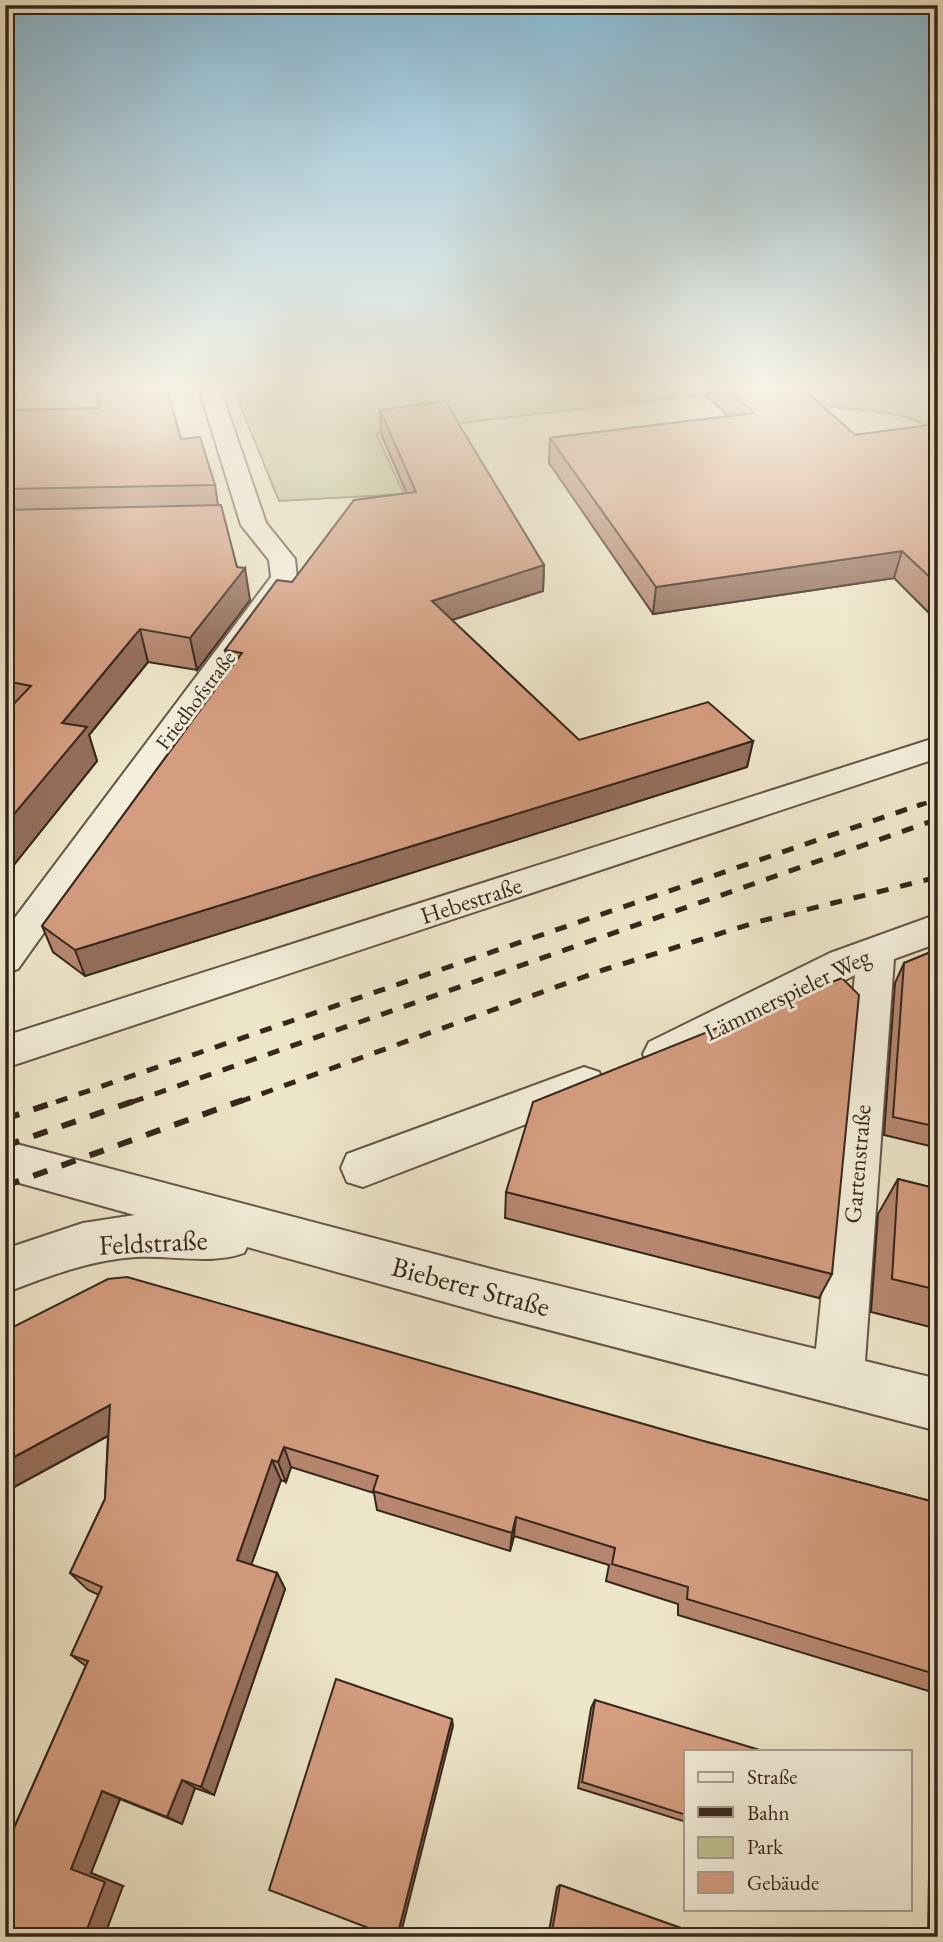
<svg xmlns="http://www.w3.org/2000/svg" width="943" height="1942" viewBox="0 0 943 1942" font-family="'EB Garamond',serif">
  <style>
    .green { fill: #bec393; stroke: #7a7458; stroke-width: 2 }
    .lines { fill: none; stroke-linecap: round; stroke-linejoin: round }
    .minor-casing { stroke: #645647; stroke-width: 4 }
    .minor { fill: #f4efdc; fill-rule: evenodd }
    .rail-far2 { stroke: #36261c; stroke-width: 4.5; stroke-dasharray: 10 10; stroke-linecap: butt }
    .rail-far1 { stroke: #36261c; stroke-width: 5; stroke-dasharray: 12 12; stroke-linecap: butt }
    .rail { stroke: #36261c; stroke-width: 6; stroke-dasharray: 15 15; stroke-linecap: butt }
    .wall { fill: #b6876e; stroke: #36261c; stroke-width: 2 }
    .shaded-wall { fill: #946e5a; stroke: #36261c; stroke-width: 2 }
    .building { fill: #d49d80; stroke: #36261c; stroke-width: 2 }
    .labels { text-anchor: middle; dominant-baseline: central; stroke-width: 6; stroke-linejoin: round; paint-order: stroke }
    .far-street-label { font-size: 21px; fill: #36261c; stroke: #f4efdc }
    .street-label { font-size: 24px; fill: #36261c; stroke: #f4efdc }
    .near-street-label { font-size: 28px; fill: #36261c; stroke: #f4efdc }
  </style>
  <rect width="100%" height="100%" fill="#eee6c9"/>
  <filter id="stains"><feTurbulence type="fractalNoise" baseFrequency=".00286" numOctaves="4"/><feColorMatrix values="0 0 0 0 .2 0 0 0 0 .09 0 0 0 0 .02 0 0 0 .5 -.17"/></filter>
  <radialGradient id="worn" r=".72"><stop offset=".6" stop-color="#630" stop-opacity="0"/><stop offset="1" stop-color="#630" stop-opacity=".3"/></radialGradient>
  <path class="green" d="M 232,385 L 938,385 L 938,434 C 903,406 862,413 822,405 C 805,402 791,394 776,386 L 376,433 L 404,494 L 279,501 Z"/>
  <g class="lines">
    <g class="minor-casing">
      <path id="minor" d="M 198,385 L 219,385 L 266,523 L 295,559 L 297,578 L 18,969 L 5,973 L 5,931 L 271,577 L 269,560 L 241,525 Z
        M 938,737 L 938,758 L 5,1068 L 5,1036 Z
        M 938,914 L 938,943 L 894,959 L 865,1361 L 938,1379 L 938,1431 L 495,1316 L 247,1247 L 244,1253 C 212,1265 171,1255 136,1257 C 90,1260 48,1276 5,1293 L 5,1249 L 83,1223 L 135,1215 L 5,1179 L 5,1141 L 495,1270 L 816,1349 L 855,975 L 677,1066 L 663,1070 L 649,1066 L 643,1054 L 649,1042 L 830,953 Z
        M 584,1067 L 599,1072 L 605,1084 L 599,1096 L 363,1187 L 347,1182 L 341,1168 L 347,1154 Z"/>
    </g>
    <use href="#minor" class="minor"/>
    <path class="rail-far2" d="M 917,806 L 938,799"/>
    <path class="rail-far1" d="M 56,1102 L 922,804
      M 132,1102 L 938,819
      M 239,1102 L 603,970 L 757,922 L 938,877"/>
    <path class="rail" d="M 5,1119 L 61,1100
      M 5,1146 L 137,1100
      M 5,1186 L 243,1100"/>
  </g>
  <path class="wall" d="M 5,385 L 23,385 L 10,410 L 181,439 L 215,485 L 218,505 L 237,567 L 250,600 L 197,670 L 148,662 L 89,735 L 97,761 L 5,876 Z
    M 709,385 L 799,385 L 855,435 L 938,424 L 938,622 L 894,578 L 653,614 L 549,463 L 550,438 L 728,416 L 707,396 Z
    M 380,410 L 544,565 L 543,591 L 452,620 L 579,740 L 753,741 L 747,767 L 85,976 L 53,952 L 42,926 L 229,671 L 225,650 L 292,582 L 407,494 L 381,434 Z
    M 938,949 L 938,1148 L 884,1135 L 895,983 L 904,963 Z
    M 898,1179 L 938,1189 L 938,1329 L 871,1312 L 878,1214 Z
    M 506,1192 L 832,1274 L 819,1298 L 505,1218 Z
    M 5,1331 L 707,1442 L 938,1503 L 938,1937 L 928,1937 L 932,1692 L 678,1615 L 678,1604 L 606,1581 L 609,1565 L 514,1536 L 510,1551 L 377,1510 L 374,1493 L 291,1467 L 286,1482 L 281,1480 L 251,1565 L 277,1573 L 285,1589 L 214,1795 L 195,1788 L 182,1824 L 120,1799 L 91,1873 L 123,1886 L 5,1937 L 5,1840 L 8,1841 L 86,1666 L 71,1655 L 99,1595 L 88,1590 L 70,1573 L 105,1499 L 108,1436 L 5,1492 Z
    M 595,1700 L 686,1751 L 686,1822 L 578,1788 L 591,1708 Z
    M 560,1885 L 706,1937 L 548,1937 L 557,1887 Z"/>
  <path class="shaded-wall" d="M 5,385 L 23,385 L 5,420 Z
    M 902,551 L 894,578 L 653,614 L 656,587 Z
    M 544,565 L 543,591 L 433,626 L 432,601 Z
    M 245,568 L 250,600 L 197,670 L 190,638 Z
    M 140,629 L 148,662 L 89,735 L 97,761 L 5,876 L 5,825 L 62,723 Z
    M 753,741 L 747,767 L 85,976 L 75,950 Z
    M 110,1405 L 124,1427 L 5,1492 L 5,1462 Z
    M 284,1447 L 291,1467 L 286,1482 L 278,1462 Z
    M 272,1460 L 281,1480 L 247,1577 L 237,1560 Z
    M 516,1517 L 514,1536 L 510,1551 L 512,1533 Z
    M 277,1573 L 285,1589 L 214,1795 L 201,1787 Z
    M 452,1719 L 453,1726 L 400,1937 L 397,1937 Z
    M 182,1780 L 195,1788 L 182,1824 L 167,1817 Z
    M 102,1791 L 120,1799 L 91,1873 L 123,1886 L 104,1937 L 84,1937 L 71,1869 Z"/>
  <path class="building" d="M 95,385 L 166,385 L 181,439 L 200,437 L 215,485 L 5,489 L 5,410 L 99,408 Z
    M 724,385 L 799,385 L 855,435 L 938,424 L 938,585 L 902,551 L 656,587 L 550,438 L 754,413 Z
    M 445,401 L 544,565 L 432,601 L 579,740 L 708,702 L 753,741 L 75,950 L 42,926 L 242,653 L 225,650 L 277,580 L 292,582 L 354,500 L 416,492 L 380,410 Z
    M 221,505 L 237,567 L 245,568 L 190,638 L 140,629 L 62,723 L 87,727 L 5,825 L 5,713 L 31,686 L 5,681 L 5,510 Z
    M 938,949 L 938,1127 L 893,1117 L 904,963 Z
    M 842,978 L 859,995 L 832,1274 L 506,1192 L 533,1102 Z
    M 898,1179 L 938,1189 L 938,1290 L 892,1279 Z
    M 127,1277 L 707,1442 L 938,1503 L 938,1675 L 687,1599 L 688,1587 L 612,1564 L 615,1548 L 516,1517 L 512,1533 L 373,1491 L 378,1476 L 284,1447 L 278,1462 L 272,1460 L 237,1560 L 277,1573 L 201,1787 L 182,1780 L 167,1817 L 102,1791 L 71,1869 L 105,1882 L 84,1937 L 5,1937 L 5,1843 L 7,1844 L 88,1661 L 71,1655 L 102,1587 L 70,1573 L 105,1499 L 110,1405 L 5,1462 L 5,1331 L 108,1279 Z
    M 336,1679 L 452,1719 L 397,1937 L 392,1937 L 269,1890 Z
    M 595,1700 L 763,1751 L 686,1751 L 686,1815 L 582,1782 Z
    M 560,1885 L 706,1937 L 551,1937 Z"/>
  <linearGradient id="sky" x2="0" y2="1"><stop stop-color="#88b9d4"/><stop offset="0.59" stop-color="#f7f4e7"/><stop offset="1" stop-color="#f7f4e7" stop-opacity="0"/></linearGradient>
  <rect width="943" height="656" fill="url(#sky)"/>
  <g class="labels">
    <g class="far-street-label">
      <text transform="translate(195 700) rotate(-53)">Friedhofstraße</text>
    </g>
    <g class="street-label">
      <text transform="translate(471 900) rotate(-18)">Hebestraße</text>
      <text transform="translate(787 994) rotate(-26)">Lämmerspieler Weg</text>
      <text transform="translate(857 1164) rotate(-85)">Gartenstraße</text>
    </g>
    <g class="near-street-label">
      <text transform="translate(153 1242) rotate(-3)">Feldstraße</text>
      <text transform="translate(471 1286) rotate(15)">Bieberer Straße</text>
    </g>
  </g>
  <rect width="943" height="1942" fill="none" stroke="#eee6c9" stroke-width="28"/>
  <rect x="7" y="7" width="929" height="1928" fill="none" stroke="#36261c" stroke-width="3.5"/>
  <rect x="14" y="14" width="915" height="1914" fill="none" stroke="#36261c" stroke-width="2"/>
  <rect x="684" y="1750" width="228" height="161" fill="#f4efdc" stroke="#a89f8f" stroke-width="2"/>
  <rect x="698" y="1772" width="35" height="10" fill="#f4efdc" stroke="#a89f8f" stroke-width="2"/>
  <text x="747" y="1784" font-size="21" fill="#36261c">Straße</text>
  <rect x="698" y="1807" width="35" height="10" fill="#36261c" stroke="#a89f8f" stroke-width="2"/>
  <text x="747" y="1820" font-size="21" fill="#36261c">Bahn</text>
  <rect x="698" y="1837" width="35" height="21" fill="#bec393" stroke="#a89f8f" stroke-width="2"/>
  <text x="747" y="1854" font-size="21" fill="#36261c">Park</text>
  <rect x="698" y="1872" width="35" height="21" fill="#d49d80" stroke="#a89f8f" stroke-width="2"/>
  <text x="747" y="1890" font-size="21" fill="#36261c">Gebäude</text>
  <rect width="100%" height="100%" filter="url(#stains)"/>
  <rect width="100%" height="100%" fill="url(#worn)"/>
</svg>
